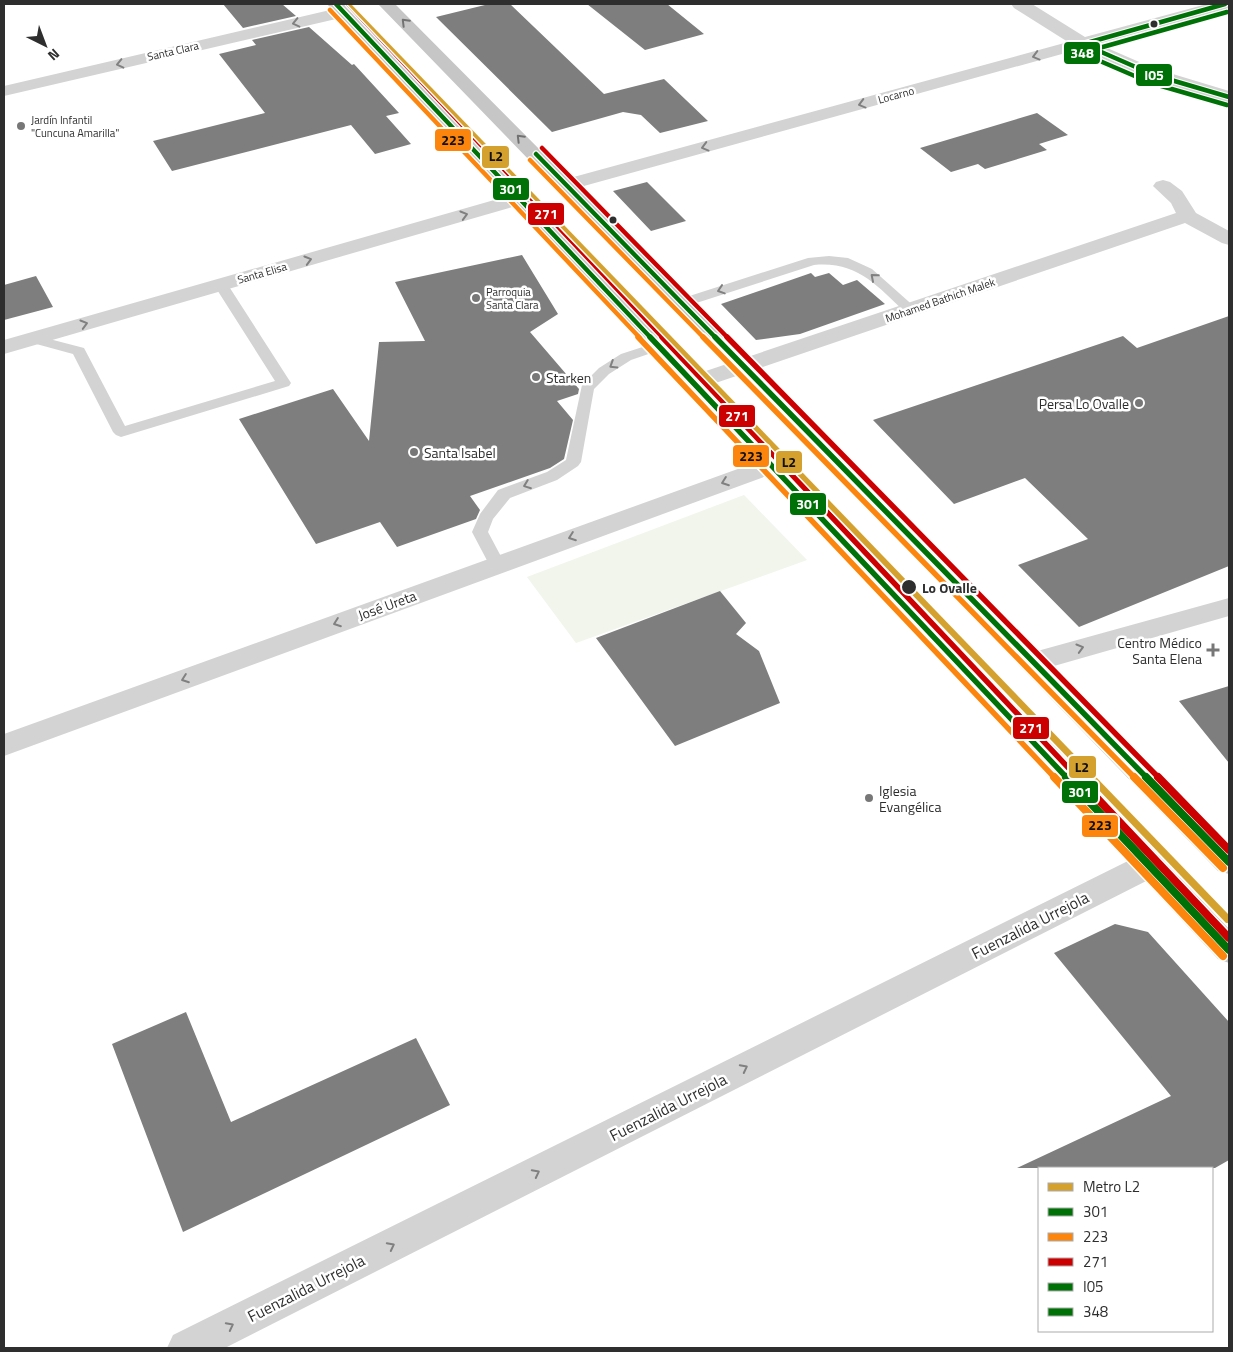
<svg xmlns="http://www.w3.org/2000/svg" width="1233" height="1352" viewBox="0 0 1233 1352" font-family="'Titillium Web',sans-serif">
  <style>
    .green { fill: #f1f5eb }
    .building { fill: #7e7e7e }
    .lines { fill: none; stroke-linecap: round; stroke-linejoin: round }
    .service { fill: #d3d3d3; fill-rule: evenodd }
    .minor { fill: #d3d3d3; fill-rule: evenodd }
    .primary { fill: #c6c6c6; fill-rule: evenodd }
    .bus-1-far2-casing { stroke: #fff; stroke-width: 7 }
    .bus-1-far1-casing { stroke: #fff; stroke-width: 9 }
    .bus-1-casing { stroke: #fff; stroke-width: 11 }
    .bus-2-far2-casing { stroke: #fff; stroke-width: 7 }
    .bus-2-far1-casing { stroke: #fff; stroke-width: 9 }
    .bus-2-casing { stroke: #fff; stroke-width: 11 }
    .bus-3-far2-casing { stroke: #fff; stroke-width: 7 }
    .bus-3-far1-casing { stroke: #fff; stroke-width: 9 }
    .bus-3-casing { stroke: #fff; stroke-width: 11 }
    .bus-4-casing { stroke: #fff; stroke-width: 7 }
    .bus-5-casing { stroke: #fff; stroke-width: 7 }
    .bus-1-far2 { stroke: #007106; stroke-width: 4.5 }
    .bus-1-far1 { stroke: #007106; stroke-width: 5.5 }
    .bus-1 { stroke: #007106; stroke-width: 8 }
    .bus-2-far2 { stroke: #fc850d; stroke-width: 4.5 }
    .bus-2-far1 { stroke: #fc850d; stroke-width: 5.5 }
    .bus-2 { stroke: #fc850d; stroke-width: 8 }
    .bus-3-far2 { stroke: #c00; stroke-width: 4.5 }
    .bus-3-far1 { stroke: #c00; stroke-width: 5.5 }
    .bus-3 { stroke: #c00; stroke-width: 8 }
    .bus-4 { stroke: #007106; stroke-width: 4.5 }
    .bus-5 { stroke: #007106; stroke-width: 4.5 }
    .metro-1-casing { stroke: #fff; stroke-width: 3 }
    .metro-1 { fill: #d5a12e; fill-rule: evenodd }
    .oneway { stroke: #727272 }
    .oneway2 { stroke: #808080 }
    .bus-dot { fill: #2e2e2e; stroke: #fff; stroke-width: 2 }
    .poi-dot { fill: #777; stroke: #fff; stroke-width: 2 }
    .labels { text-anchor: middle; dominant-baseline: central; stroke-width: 5; stroke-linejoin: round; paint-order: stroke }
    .far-street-label { font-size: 11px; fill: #2e2e2e; stroke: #fff }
    .far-poi-label { font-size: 11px; fill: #2e2e2e; stroke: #fff; text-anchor: start }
    .poi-label { font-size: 14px; fill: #2e2e2e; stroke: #fff; text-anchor: start }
    .stop-label { font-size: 14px; font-weight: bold; fill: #2e2e2e; stroke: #fff; text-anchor: start }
    .street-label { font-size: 14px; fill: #2e2e2e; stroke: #fff }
    .near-street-label { font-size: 16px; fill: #2e2e2e; stroke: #fff }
    .line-badge { stroke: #fff; stroke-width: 2 }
    .badge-label { font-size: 14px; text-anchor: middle; font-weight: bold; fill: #fff }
    .pale-badge-label { font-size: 14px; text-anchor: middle; font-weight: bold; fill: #111 }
  </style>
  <rect width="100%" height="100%" fill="#fff"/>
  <path class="green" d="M 744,495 L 807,560 L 576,643 L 527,577 Z"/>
  <path class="building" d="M 223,4 L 282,4 L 296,16 L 243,28 Z
    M 489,4 L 510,4 L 604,94 L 664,79 L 708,121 L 660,133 L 641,115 L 623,112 L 552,132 L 436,17 Z
    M 587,4 L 667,4 L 704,34 L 645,50 Z
    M 309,27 L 352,65 L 354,64 L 399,113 L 386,116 L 411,144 L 375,154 L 351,125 L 172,171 L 153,141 L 265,113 L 219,54 L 256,45 L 252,40 Z
    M 1037,113 L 1068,135 L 1039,144 L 1047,150 L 985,169 L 978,164 L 951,172 L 920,148 Z
    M 647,182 L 686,221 L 651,231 L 613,191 Z
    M 522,255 L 558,314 L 530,332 L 579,389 L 578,394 L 557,401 L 573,420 L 564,459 L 550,468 L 470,496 L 480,510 L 476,519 L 397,547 L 380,522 L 316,544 L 239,419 L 333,389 L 369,441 L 379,342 L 425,341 L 395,282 Z
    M 811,273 L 815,277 L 829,273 L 843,285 L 857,280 L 885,304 L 800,334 L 756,340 L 721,304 Z
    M 36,276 L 53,307 L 4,320 L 4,285 Z
    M 1229,316 L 1229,566 L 1079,627 L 1018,565 L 1088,539 L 1025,478 L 954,504 L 873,420 L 1123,336 L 1137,348 Z
    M 720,591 L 746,623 L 736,634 L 759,651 L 780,703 L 675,746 L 596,638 Z
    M 1229,686 L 1229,763 L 1179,701 Z
    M 1115,924 L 1148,932 L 1229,1022 L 1229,1160 L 1215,1168 L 1017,1168 L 1171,1096 L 1054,953 Z
    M 186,1012 L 231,1122 L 416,1038 L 450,1105 L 183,1232 L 112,1044 Z"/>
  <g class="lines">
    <path class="service" d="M 829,256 L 848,258 L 872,269 L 917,309 L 915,312 L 905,312 C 876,285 857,261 814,265 L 687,306 L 682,307 L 675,303 L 677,300 L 808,258 Z
      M 221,281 L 228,285 L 291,383 L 289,386 L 121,437 L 116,435 L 113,432 L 73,354 L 29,342 L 27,339 L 29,336 L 34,335 L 84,348 L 125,426 L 275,381 L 214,285 Z
      M 658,342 L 663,343 L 665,346 L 663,349 L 631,360 L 609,374 L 594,389 L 581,462 L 578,466 L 557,480 L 510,498 L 493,519 L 488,532 L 505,564 L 503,568 L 497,570 L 491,568 L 472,532 L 480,514 L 498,490 L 547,472 L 566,460 L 582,385 L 599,368 L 621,354 Z"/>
    <path class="minor" d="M 1011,4 L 1032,4 L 1085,37 L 1207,4 L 1229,4 L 1229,8 L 1098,44 L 1153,68 L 1229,91 L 1229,103 L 1140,76 L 1080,49 L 573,189 L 566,191 L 559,189 L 556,185 L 559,181 L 1068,42 L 1014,8 Z
      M 343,7 L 349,8 L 352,12 L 349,16 L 4,96 L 4,86 Z
      M 1163,180 L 1170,182 L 1182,191 L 1196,213 L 1229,231 L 1229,245 L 1222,243 L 1185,223 L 701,388 L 693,390 L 685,388 L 682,383 L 685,378 L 1176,213 L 1171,203 L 1153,186 L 1156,182 Z
      M 519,193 L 526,195 L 529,199 L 526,203 L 4,354 L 4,340 Z
      M 771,457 L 780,459 L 783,465 L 780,471 L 4,756 L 4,734 Z
      M 1229,598 L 1229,616 L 1033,672 L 1023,669 L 1019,662 L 1023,655 Z
      M 1149,853 L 1160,856 L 1164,865 L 1160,874 L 225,1348 L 167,1348 L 173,1335 L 1138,856 Z"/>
    <path class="primary" d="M 327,4 L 345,4 L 1229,929 L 1229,963 L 1218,959 Z
      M 378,4 L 395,4 L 1229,843 L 1229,874 L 1218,871 Z"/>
    <g class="bus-1-far2-casing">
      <path id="bus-1-far2" d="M 336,4 L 651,338
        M 536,154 L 716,338"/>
    </g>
    <g class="bus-1-far1-casing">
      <path id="bus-1-far1" d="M 650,337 L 1067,778
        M 715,337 L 1147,778"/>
    </g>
    <g class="bus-1-casing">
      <path id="bus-1" d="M 1066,777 L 1229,950
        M 1146,777 L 1229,862"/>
    </g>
    <g class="bus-2-far2-casing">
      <path id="bus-2-far2" d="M 330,10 L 640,338
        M 530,160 L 704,338"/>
    </g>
    <g class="bus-2-far1-casing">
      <path id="bus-2-far1" d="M 638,337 L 1055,778
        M 703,337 L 1135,778"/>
    </g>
    <g class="bus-2-casing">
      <path id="bus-2" d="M 1054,777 L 1223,956
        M 1134,777 L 1223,868"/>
    </g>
    <g class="bus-3-far2-casing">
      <path id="bus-3-far2" d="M 348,4 L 663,338
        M 542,148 L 728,338"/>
    </g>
    <g class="bus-3-far1-casing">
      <path id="bus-3-far1" d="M 662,337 L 1078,778
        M 727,337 L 1159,778"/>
    </g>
    <g class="bus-3-casing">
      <path id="bus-3" d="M 1077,777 L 1229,938
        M 1158,777 L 1229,850"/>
    </g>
    <g class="bus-4-casing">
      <path id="bus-4" d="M 1083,44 L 1154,75 L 1229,97
        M 1083,44 L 1225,4"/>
    </g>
    <g class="bus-5-casing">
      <path id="bus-5" d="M 1079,52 L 1151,83 L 1227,105
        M 1085,52 L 1227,12"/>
    </g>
    <use href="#bus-1-far2" class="bus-1-far2"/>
    <use href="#bus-1-far1" class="bus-1-far1"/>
    <use href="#bus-1" class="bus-1"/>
    <use href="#bus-2-far2" class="bus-2-far2"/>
    <use href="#bus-2-far1" class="bus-2-far1"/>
    <use href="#bus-2" class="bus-2"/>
    <use href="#bus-3-far2" class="bus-3-far2"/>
    <use href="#bus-3-far1" class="bus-3-far1"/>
    <use href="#bus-3" class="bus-3"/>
    <use href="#bus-4" class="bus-4"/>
    <use href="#bus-5" class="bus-5"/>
    <g class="metro-1-casing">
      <path id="metro-1" d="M 347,4 L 351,4 L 1229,915 L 1229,923 L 1226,923 Z"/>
    </g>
    <use href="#metro-1" class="metro-1"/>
  </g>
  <defs><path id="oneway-chevron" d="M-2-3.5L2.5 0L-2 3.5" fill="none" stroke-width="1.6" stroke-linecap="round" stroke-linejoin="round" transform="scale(1.25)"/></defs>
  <g class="oneway">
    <use href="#oneway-chevron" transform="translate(405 22) rotate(-135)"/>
    <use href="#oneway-chevron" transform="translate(520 138) rotate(-135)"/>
  </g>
  <g class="oneway2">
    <use href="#oneway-chevron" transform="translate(296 23) rotate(167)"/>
    <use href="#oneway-chevron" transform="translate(1036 56) rotate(165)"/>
    <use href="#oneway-chevron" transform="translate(120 64) rotate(167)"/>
    <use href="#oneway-chevron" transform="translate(862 104) rotate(165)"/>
    <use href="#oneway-chevron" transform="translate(705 147) rotate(165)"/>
    <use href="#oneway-chevron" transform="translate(464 215) rotate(-16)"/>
    <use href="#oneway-chevron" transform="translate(308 260) rotate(-16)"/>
    <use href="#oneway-chevron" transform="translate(874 277) rotate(-139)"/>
    <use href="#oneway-chevron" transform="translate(721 290) rotate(162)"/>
    <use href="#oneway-chevron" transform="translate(84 324) rotate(-16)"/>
    <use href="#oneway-chevron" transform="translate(613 365) rotate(148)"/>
    <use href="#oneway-chevron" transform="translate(725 482) rotate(160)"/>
    <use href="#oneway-chevron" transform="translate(527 485) rotate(159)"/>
    <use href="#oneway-chevron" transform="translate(572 537) rotate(160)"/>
    <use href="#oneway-chevron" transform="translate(337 623) rotate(160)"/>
    <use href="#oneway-chevron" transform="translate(1080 648) rotate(-16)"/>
    <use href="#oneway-chevron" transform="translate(185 679) rotate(160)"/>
    <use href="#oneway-chevron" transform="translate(744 1068) rotate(-27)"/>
    <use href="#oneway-chevron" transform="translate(536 1173) rotate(-27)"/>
    <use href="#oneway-chevron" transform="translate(391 1246) rotate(-27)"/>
    <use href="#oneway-chevron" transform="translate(230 1326) rotate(-27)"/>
  </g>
  <g class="bus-dot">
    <circle cx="1154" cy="24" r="4.5"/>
    <circle cx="613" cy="220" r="4.5"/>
    <circle cx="909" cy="587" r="8"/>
  </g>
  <g class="poi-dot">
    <circle cx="21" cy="126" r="5"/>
    <circle cx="476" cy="298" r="5"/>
    <circle cx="536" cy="377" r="5"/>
    <circle cx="1139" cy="403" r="5"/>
    <circle cx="414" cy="452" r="5"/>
    <path d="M1210.5 642.5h5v5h5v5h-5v5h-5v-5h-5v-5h5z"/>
    <circle cx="869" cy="798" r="5"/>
  </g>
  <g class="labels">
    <g class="far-street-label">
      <text transform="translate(173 51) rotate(-13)">Santa Clara</text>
      <text transform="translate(896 95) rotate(-15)">Locarno</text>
      <text transform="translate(262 273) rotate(-16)">Santa Elisa</text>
      <text transform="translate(940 300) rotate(-19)">Mohamed Bathich Malek</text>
    </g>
    <g class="far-poi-label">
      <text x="31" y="120">Jardín Infantil<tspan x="31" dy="13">"Cuncuna Amarilla"</tspan></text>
      <text x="486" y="292">Parroquia<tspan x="486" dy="13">Santa Clara</tspan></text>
    </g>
    <g class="poi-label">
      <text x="546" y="377">Starken</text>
      <text x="1129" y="403" text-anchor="end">Persa Lo Ovalle</text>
      <text x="424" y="452">Santa Isabel</text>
      <text x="1202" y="642" text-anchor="end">Centro Médico<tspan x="1202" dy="16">Santa Elena</tspan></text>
      <text x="879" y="790">Iglesia<tspan x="879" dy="16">Evangélica</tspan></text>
    </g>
    <g class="stop-label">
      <text x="922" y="587">Lo Ovalle</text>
    </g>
    <g class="street-label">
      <text transform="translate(387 605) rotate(-20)">José Ureta</text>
    </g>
    <g class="near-street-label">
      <text transform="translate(1030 925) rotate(-27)">Fuenzalida Urrejola</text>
      <text transform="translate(668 1107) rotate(-27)">Fuenzalida Urrejola</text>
      <text transform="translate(306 1288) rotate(-27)">Fuenzalida Urrejola</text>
    </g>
  </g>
  <g class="line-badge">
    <rect x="1063" y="41" width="38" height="24" rx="5" fill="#007106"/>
    <rect x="1135" y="63" width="38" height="24" rx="5" fill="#007106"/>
    <rect x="434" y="128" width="38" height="24" rx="5" fill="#fc850d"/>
    <rect x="481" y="145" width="29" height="24" rx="5" fill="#d5a12e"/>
    <rect x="492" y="177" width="38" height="24" rx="5" fill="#007106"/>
    <rect x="527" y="202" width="38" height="24" rx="5" fill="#c00"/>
    <rect x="718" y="404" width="38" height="24" rx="5" fill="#c00"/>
    <rect x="732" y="444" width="38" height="24" rx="5" fill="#fc850d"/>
    <rect x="775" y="450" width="28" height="24" rx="5" fill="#d5a12e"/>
    <rect x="789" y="492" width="38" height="24" rx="5" fill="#007106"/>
    <rect x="1012" y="716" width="38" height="24" rx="5" fill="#c00"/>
    <rect x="1068" y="755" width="29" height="24" rx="5" fill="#d5a12e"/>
    <rect x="1061" y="780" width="38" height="24" rx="5" fill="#007106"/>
    <rect x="1081" y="814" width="38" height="24" rx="5" fill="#fc850d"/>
  </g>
  <g class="badge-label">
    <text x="1082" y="58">348</text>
    <text x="1154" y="80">I05</text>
    <text x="511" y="194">301</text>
    <text x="546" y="219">271</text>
    <text x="737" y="421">271</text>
    <text x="808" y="509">301</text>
    <text x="1031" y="733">271</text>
    <text x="1080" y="797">301</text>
  </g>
  <g class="pale-badge-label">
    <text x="453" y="145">223</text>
    <text x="496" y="161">L2</text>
    <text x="751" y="461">223</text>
    <text x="789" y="467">L2</text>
    <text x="1082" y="772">L2</text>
    <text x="1100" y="830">223</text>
  </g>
  <rect width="1233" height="1352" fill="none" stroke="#2e2e2e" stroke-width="10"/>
  <rect x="1038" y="1167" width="175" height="165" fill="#ffffff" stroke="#ababab"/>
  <rect x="1048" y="1183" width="25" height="8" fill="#d5a12e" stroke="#ababab"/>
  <text x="1083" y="1192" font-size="15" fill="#2e2e2e">Metro L2</text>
  <rect x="1048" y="1208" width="25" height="8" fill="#007106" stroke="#ababab"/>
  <text x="1083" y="1217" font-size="15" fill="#2e2e2e">301</text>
  <rect x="1048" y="1233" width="25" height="8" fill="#fc850d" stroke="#ababab"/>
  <text x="1083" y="1242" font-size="15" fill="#2e2e2e">223</text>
  <rect x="1048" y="1258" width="25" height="8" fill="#cc0000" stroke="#ababab"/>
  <text x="1083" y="1267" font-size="15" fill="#2e2e2e">271</text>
  <rect x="1048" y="1283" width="25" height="8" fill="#007106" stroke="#ababab"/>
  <text x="1083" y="1292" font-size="15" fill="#2e2e2e">I05</text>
  <rect x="1048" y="1308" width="25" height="8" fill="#007106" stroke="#ababab"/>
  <text x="1083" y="1317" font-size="15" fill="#2e2e2e">348</text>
  <g transform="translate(45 45) rotate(138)" stroke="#ffffff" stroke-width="4" paint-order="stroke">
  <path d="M0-4L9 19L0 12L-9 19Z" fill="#2e2e2e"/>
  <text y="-8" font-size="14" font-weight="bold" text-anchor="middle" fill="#2e2e2e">N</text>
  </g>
</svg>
